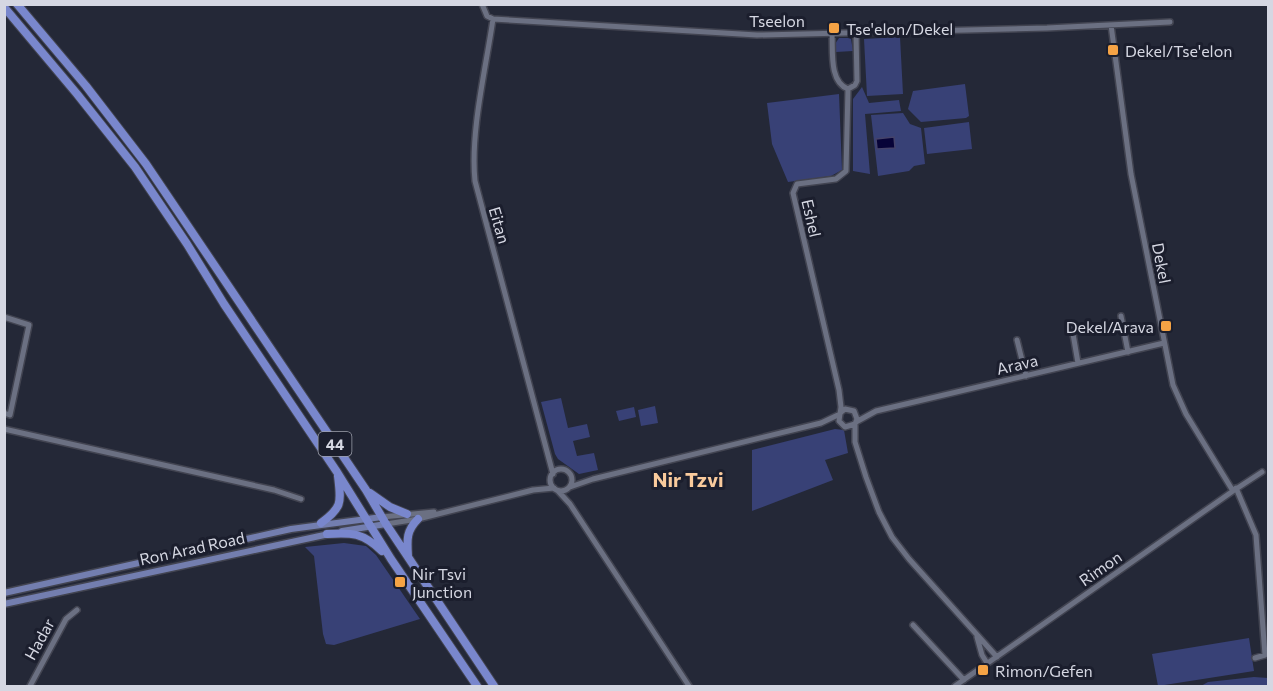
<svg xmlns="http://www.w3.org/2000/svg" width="1273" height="691" viewBox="0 0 1273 691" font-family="Commissioner,sans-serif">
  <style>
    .green { fill: #384176 }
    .water { fill: #070337; stroke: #45436a; stroke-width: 1.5 }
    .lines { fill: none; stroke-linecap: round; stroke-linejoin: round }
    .minor-casing { stroke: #424451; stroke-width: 8 }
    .major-casing { stroke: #424451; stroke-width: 9 }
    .highway-casing { stroke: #424451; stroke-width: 10 }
    .minor { stroke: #6b7082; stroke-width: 5 }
    .major { stroke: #737eaf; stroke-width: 6 }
    .highway { stroke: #7987cd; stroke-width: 8 }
    .poi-dot { fill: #f5a345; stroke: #1b1e2d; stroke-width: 2 }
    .labels { text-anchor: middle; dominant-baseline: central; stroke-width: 6; stroke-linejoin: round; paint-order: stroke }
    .shield { fill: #1b1e2d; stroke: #9da0ac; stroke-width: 1.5 }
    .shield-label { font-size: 15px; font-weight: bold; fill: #d5d7e2 }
    .street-label { font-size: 16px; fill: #d5d7e2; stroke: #1b1e2d }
    .poi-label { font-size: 16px; fill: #d5d7e2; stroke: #1b1e2d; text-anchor: start }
    .quarter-label { font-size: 20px; font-weight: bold; fill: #f9ca9c; stroke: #1b1e2d }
  </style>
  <rect width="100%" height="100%" fill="#242837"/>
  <path class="green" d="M 900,37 L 903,94 L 867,96 L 864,39 Z
    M 839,38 L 848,38 L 851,39 L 853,51 L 836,52 L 835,44 Z
    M 965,84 L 969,116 L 966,118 L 921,122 L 908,109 L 913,91 Z
    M 862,87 L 869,103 L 899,100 L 901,111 L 865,114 L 870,174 L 853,171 L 853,99 Z
    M 839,94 L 842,170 L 831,176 L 788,182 L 772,144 L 767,103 Z
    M 903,113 L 910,124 L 921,128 L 925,164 L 914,166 L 909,171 L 878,176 L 871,115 Z
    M 969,122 L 972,149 L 927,154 L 924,128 Z
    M 561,398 L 568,428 L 587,424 L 590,437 L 573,441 L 577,456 L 594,453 L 598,470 L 579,474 L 558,459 L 555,454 L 541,402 Z
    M 655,406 L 658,423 L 641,426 L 638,410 Z
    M 634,407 L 636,417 L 619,421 L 616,411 Z
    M 835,429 L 844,430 L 848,453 L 825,460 L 833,480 L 752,511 L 752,450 Z
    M 344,543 L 366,546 L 376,555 L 420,619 L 334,645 L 326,644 L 323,634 L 314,556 L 305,547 Z
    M 1249,638 L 1254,671 L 1158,686 L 1152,654 Z
    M 1254,677 L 1268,678 L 1268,686 L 1201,686 L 1208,682 Z"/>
  <path class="water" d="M 894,137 L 895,148 L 877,149 L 876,139 Z"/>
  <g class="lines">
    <g class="minor-casing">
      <path id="minor" d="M 482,4 L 487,16 L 493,19 L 757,35 L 1047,28 L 1170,22
        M 493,19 C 486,68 470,132 475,181 L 553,474
        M 1111,25 L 1131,174 L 1173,385 L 1186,414 L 1233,491
        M 832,34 C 833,51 829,82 848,89
        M 848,89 L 855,85 L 857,81 L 856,33
        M 1121,316 L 1128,352
        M 4,317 L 29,325 L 10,415 L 4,413
        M 1072,328 L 1078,363
        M 1017,340 L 1026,376
        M 840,413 L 845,409 L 854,411 L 857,419 L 855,424 L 845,427 L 839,421 L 841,407 L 839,390 L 793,193 L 797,184 L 836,179 L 846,171 L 848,89
        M 856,422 L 876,411 L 1164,343
        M 855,424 L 855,442 L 866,477 L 879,512 L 892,537 L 909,559 L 997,657
        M 4,429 L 274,490 L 301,499
        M550 480a11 11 0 1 1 22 0a11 11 0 1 1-22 0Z
        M 570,487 L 593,479 L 821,423 L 840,414
        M 1236,488 L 1256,535 L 1265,655 L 1255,658
        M 558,491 L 570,504 L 689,686
        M 382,517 L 434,512
        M 386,524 L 418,519 L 533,490 L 554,488
        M 913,625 L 964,680
        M 977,637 L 982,655 L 987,663
        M 30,686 L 66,619 L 77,610
        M 955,686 L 1233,491 L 1262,472"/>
    </g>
    <g class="major-casing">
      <path id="major" d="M 342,531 L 386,524
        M 4,593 L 291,529 L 382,517
        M 4,604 L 329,534"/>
    </g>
    <g class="highway-casing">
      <path id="highway" d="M 17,4 L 86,86 L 146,164 L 366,490 L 386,524 L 494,686
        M 4,7 L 77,94 L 135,167 L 187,244 L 224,304 L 337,472 L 391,559 L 477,686
        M 370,493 L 390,507 L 407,514
        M 321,523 C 343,507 341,502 338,476
        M 327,534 C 352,532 363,533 382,551
        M 408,556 C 407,540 406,531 418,519"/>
    </g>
    <use href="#minor" class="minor"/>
    <use href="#major" class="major"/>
    <use href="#highway" class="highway"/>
  </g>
  <g class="poi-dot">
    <rect x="828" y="22" width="12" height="12" rx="3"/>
    <rect x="1107" y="44" width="12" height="12" rx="3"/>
    <rect x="1160" y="320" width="12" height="12" rx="3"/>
    <rect x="394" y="576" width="12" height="12" rx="3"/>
    <rect x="977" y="664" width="12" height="12" rx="3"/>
  </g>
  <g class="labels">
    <rect class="shield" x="318.5" y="432" width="33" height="24" rx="4.5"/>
    <g class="shield-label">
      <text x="335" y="444">44</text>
    </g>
    <g class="street-label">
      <text x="777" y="20">Tseelon</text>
      <text transform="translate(812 218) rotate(77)">Eshel</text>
      <text transform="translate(500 225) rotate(74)">Eitan</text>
      <text transform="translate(1162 263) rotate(79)">Dekel</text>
      <text transform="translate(1017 364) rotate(-13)">Arava</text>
      <text transform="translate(192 548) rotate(-12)">Ron Arad Road</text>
      <text transform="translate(1100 568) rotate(-35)">Rimon</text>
      <text transform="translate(39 639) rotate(-61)">Hadar</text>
    </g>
    <g class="poi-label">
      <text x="846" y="28">Tse'elon/Dekel</text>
      <text x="1125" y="50">Dekel/Tse'elon</text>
      <text x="1154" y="326" text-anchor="end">Dekel/Arava</text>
      <text x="412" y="573">Nir Tsvi<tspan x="412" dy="18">Junction</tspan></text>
      <text x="995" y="670">Rimon/Gefen</text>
    </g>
    <g class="quarter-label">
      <text x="688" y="479">Nir Tzvi</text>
    </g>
  </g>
  <rect width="1273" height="691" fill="none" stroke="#d5d7e2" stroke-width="12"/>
</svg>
